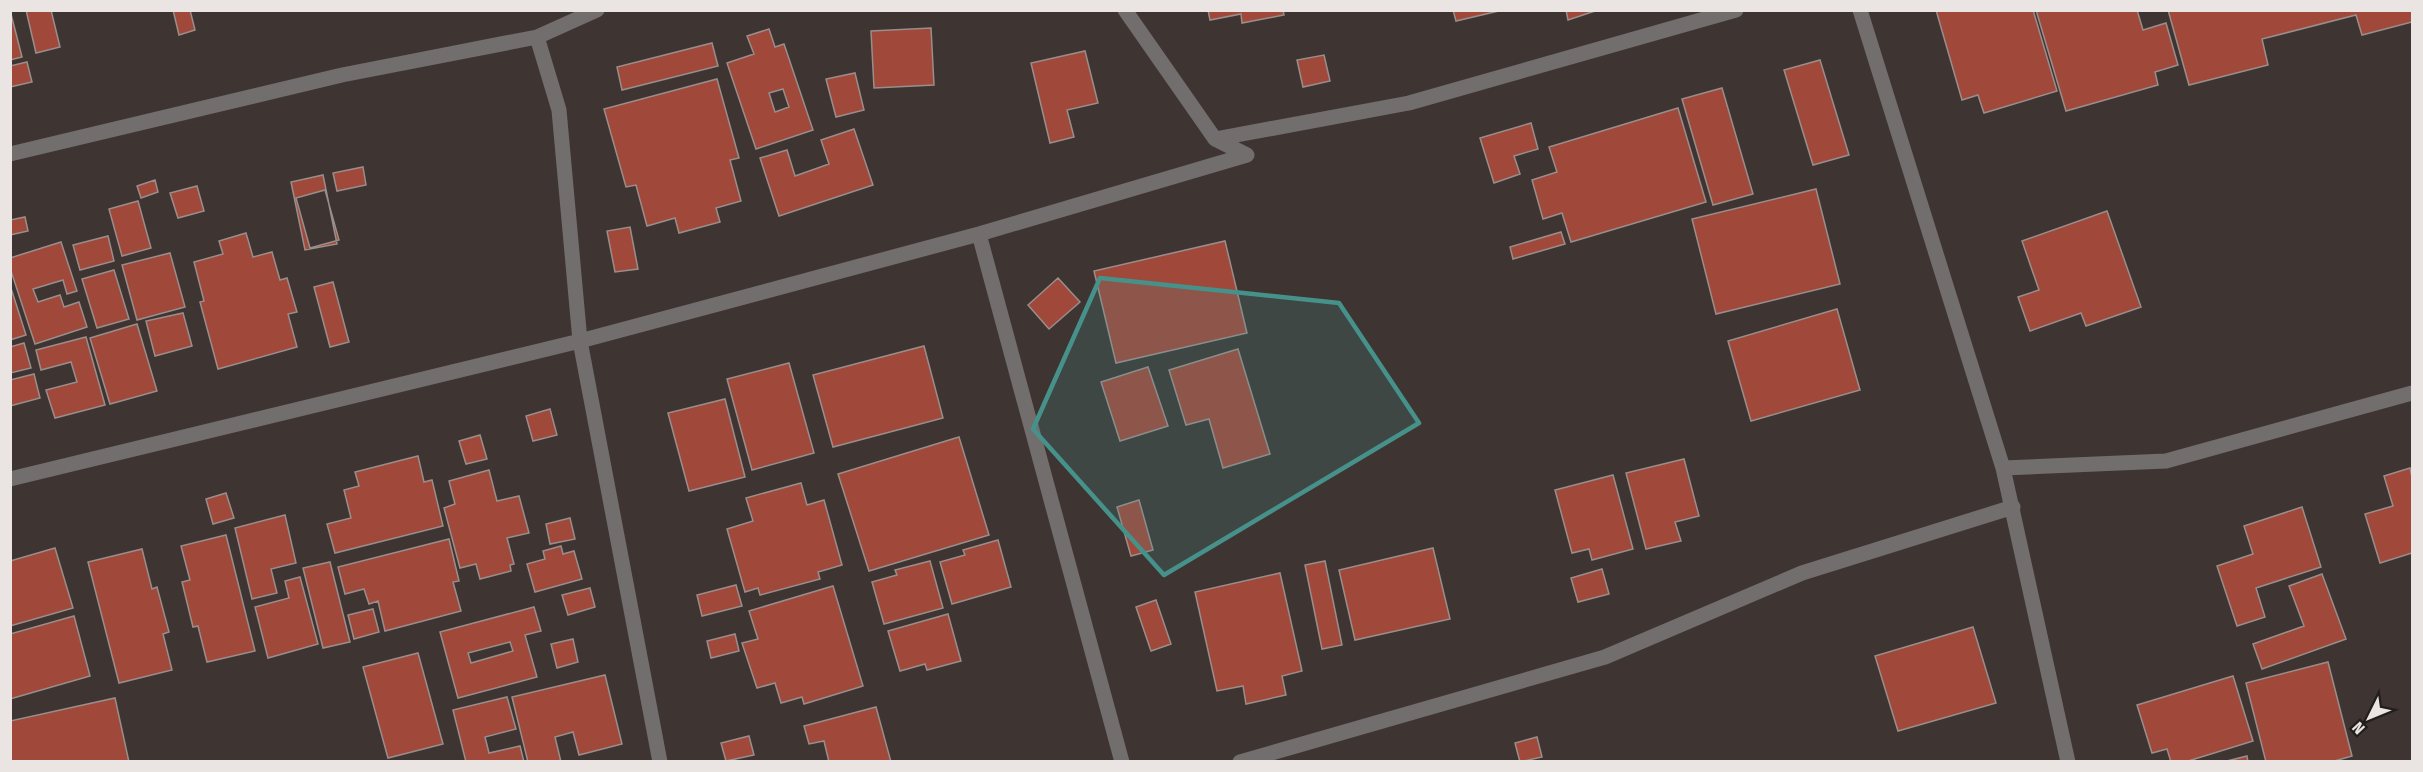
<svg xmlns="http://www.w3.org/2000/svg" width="2423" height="772" viewBox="0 0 2423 772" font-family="'Fira Sans Condensed',sans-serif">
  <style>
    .building { fill: #a0483a; stroke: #998e8c; stroke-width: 1.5; fill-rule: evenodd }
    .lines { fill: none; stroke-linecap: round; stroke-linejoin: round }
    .minor { stroke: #726e6d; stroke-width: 15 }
    .marked { fill: #46928b; fill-opacity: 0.2; stroke: #46928b; stroke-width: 4.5; stroke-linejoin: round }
  </style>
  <rect width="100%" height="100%" fill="#3e3533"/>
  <path class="building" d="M 10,10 L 22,57 L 10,60 Z
    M 26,10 L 51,10 L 60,47 L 36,53 Z
    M 173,10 L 190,10 L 195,30 L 179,35 Z
    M 1208,10 L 1283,10 L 1284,15 L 1242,23 L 1241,14 L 1210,20 Z
    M 1453,10 L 1503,10 L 1456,21 Z
    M 1566,10 L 1598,10 L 1568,20 Z
    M 1936,10 L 2033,10 L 2057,91 L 1984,113 L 1978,95 L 1962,100 Z
    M 2036,10 L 2137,10 L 2143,30 L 2166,23 L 2178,65 L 2155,72 L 2158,85 L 2066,111 Z
    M 2168,10 L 2412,10 L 2412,22 L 2362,35 L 2356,15 L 2262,39 L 2268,65 L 2189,85 Z
    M 931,28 L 934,85 L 874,88 L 871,31 Z
    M 769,29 L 775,47 L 784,44 L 813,130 L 756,149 L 727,63 L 754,54 L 747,36 ZM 783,89 L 789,107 L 775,112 L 769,93 Z
    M 712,43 L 718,66 L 622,90 L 617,67 Z
    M 1085,51 L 1098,103 L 1067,110 L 1074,137 L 1050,143 L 1031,63 Z
    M 1324,55 L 1330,81 L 1303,87 L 1297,60 Z
    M 1820,60 L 1849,155 L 1813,165 L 1784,70 Z
    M 27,62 L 32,82 L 10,87 L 10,66 Z
    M 855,73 L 864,110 L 836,117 L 826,79 Z
    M 717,79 L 739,158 L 730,160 L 741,201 L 716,208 L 720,222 L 679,233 L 675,218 L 647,226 L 636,185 L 626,187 L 604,109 Z
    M 1722,88 L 1753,194 L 1713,205 L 1682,99 Z
    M 1678,108 L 1706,202 L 1571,242 L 1562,213 L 1543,219 L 1532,180 L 1557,172 L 1549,147 Z
    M 1531,123 L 1538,149 L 1514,156 L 1520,174 L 1494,183 L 1480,138 Z
    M 854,129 L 873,185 L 779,216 L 760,158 L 787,150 L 795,176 L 829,164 L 821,140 Z
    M 363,167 L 366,185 L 337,191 L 333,173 Z
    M 323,175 L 337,244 L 305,250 L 291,182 Z
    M 155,180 L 158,192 L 141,198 L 137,186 Z
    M 197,186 L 204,211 L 178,218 L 170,193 Z
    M 1816,189 L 1840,284 L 1716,314 L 1692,219 Z
    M 325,190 L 339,240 L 310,248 L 296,198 Z
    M 138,201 L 151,248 L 122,256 L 109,209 Z
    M 2107,211 L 2141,307 L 2086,326 L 2081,313 L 2030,331 L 2018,297 L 2039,290 L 2022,241 Z
    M 25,217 L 28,231 L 10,235 L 10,220 Z
    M 630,227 L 638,269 L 615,272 L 607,231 Z
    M 1561,232 L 1565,244 L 1513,259 L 1510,247 Z
    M 246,233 L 253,257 L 272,252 L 280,280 L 287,278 L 297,312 L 288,314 L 297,347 L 218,369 L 200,302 L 204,301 L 194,262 L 223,254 L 219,241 Z
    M 108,236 L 114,261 L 80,270 L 73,245 Z
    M 1225,241 L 1247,333 L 1116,363 L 1094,271 Z
    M 61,242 L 77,291 L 67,294 L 63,280 L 33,289 L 38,302 L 60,295 L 64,307 L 79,302 L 87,327 L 35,344 L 10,268 L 10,258 Z
    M 170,253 L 185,307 L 137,320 L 122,265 Z
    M 114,270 L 129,319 L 97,328 L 82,279 Z
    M 1058,278 L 1080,302 L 1049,329 L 1028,305 Z
    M 333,282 L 349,342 L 330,347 L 314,287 Z
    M 10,285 L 26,335 L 10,340 Z
    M 1837,309 L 1860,390 L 1751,421 L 1728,341 Z
    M 183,313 L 192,346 L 155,356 L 146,321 Z
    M 137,324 L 157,391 L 110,404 L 90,338 Z
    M 86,337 L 105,405 L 55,418 L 46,390 L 77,382 L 71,362 L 41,370 L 36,350 Z
    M 24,343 L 31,368 L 10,373 L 10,347 Z
    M 924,346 L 943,418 L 833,447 L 813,375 Z
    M 1238,349 L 1270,454 L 1223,468 L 1209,419 L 1186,425 L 1169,370 Z
    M 789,363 L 814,453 L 752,470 L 727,379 Z
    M 1148,367 L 1168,426 L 1120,441 L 1101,382 Z
    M 34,374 L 40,398 L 10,406 L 10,380 Z
    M 725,399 L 745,477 L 689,491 L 668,413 Z
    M 550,409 L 557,435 L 533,441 L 526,416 Z
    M 480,435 L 487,459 L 466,464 L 459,441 Z
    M 959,437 L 989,535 L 869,571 L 838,474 Z
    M 418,456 L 424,482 L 432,480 L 443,526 L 335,553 L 327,524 L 351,518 L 344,490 L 359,486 L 355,472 Z
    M 1684,459 L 1699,516 L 1675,522 L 1681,541 L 1646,549 L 1626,473 Z
    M 2410,468 L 2412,477 L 2412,553 L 2380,563 L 2365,514 L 2393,506 L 2384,476 Z
    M 489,470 L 497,501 L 519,496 L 529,533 L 507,538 L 514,564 L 510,565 L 511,571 L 480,579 L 476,564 L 460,568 L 444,508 L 455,504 L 449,481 Z
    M 1613,475 L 1633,549 L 1592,560 L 1589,549 L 1572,553 L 1555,490 Z
    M 801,483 L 807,505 L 824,500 L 842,565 L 818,572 L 820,579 L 760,595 L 758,588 L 745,592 L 727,529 L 753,521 L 746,498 Z
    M 226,493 L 234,518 L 213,524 L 206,499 Z
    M 1139,500 L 1153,550 L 1131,556 L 1117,507 Z
    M 2302,507 L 2321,567 L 2256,588 L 2265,617 L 2237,626 L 2217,566 L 2253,554 L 2244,526 Z
    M 285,515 L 296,563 L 271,569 L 277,593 L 252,599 L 235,528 Z
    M 570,518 L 575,539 L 550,544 L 546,524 Z
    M 226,535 L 255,651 L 207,662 L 198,626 L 193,627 L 182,582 L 190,580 L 181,546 Z
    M 449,539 L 459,581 L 453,582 L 461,611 L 385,631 L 378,601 L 369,604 L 364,589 L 345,594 L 338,567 Z
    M 998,540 L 1011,587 L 952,604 L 940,562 L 965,555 L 963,550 Z
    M 561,546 L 563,554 L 574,551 L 582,579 L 535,592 L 527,564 L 545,559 L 543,551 Z
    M 55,548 L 73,608 L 10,626 L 10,561 Z
    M 1433,548 L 1450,619 L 1355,640 L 1339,570 Z
    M 142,549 L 152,589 L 157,587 L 169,632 L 163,634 L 172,670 L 119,683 L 88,562 Z
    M 930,561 L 943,608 L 884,624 L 872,582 L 897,575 L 895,570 Z
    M 1325,561 L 1342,645 L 1322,649 L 1305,565 Z
    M 330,562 L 350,642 L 323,648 L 303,568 Z
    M 1602,569 L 1609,594 L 1578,602 L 1571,578 Z
    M 1280,573 L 1302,671 L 1282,676 L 1286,695 L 1246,704 L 1243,686 L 1217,691 L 1195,592 Z
    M 2322,574 L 2346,639 L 2262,669 L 2253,644 L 2304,626 L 2289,586 Z
    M 300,577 L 318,644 L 268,658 L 255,607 L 289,598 L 285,581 Z
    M 736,585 L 742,606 L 702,616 L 697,595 Z
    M 833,586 L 863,686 L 804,704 L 802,697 L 781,703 L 775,683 L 757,688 L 742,643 L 758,639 L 749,611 Z
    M 590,588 L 595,607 L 568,615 L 562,595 Z
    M 1156,600 L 1171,644 L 1151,651 L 1136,607 Z
    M 534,607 L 541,631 L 525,635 L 537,677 L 458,698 L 440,632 ZM 510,642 L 513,651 L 471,663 L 468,653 Z
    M 373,609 L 379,632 L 354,639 L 348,615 Z
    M 948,614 L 961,661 L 927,670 L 925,664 L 900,671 L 888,631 Z
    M 74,616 L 90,676 L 10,699 L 10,634 Z
    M 1973,627 L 1996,703 L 1898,731 L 1875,656 Z
    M 735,634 L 739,651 L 711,658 L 707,641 Z
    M 573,639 L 578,662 L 557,668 L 551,644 Z
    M 418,653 L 443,744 L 388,758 L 363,667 Z
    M 2328,662 L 2352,756 L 2331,762 L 2266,762 L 2246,683 Z
    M 605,675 L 622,744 L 579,755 L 573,732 L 555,737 L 561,762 L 528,762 L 512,697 Z
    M 2233,676 L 2253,741 L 2185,762 L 2171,762 L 2167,749 L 2152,753 L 2137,705 Z
    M 507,697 L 516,729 L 485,737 L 489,753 L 520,746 L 524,762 L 466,762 L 453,710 Z
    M 115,698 L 129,762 L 10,762 L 10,721 Z
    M 876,707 L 891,762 L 829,762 L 824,741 L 809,744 L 804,726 Z
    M 749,736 L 754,755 L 726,761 L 721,743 Z
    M 1537,737 L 1542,757 L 1520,762 L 1515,743 Z
    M 2247,756 L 2248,762 L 2223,762 Z"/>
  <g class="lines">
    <path class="minor" d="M 1125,10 L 1215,139
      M 1860,10 L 2003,468 L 2068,762
      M 537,37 L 559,110 L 580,341 L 660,762
      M 10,154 L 342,75 L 537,37 L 597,10
      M 979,234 L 1122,762
      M 2003,468 L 2166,461 L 2412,393
      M 10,479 L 580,341 L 979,234 L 1247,155 L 1215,139 L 1409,103 L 1736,10
      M 1240,762 L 1605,657 L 1802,573 L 2013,507"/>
  </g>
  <path class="marked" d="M 1100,278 L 1339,303 L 1419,423 L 1164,575 L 1033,429 Z"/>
  <rect width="2423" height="772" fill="none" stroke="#eae4e3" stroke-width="24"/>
  <g transform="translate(2369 718) rotate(227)" stroke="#221e1d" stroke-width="4.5" paint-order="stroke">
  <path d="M0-4.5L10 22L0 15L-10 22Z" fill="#eae4e3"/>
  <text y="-9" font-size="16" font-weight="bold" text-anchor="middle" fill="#eae4e3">N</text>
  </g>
</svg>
